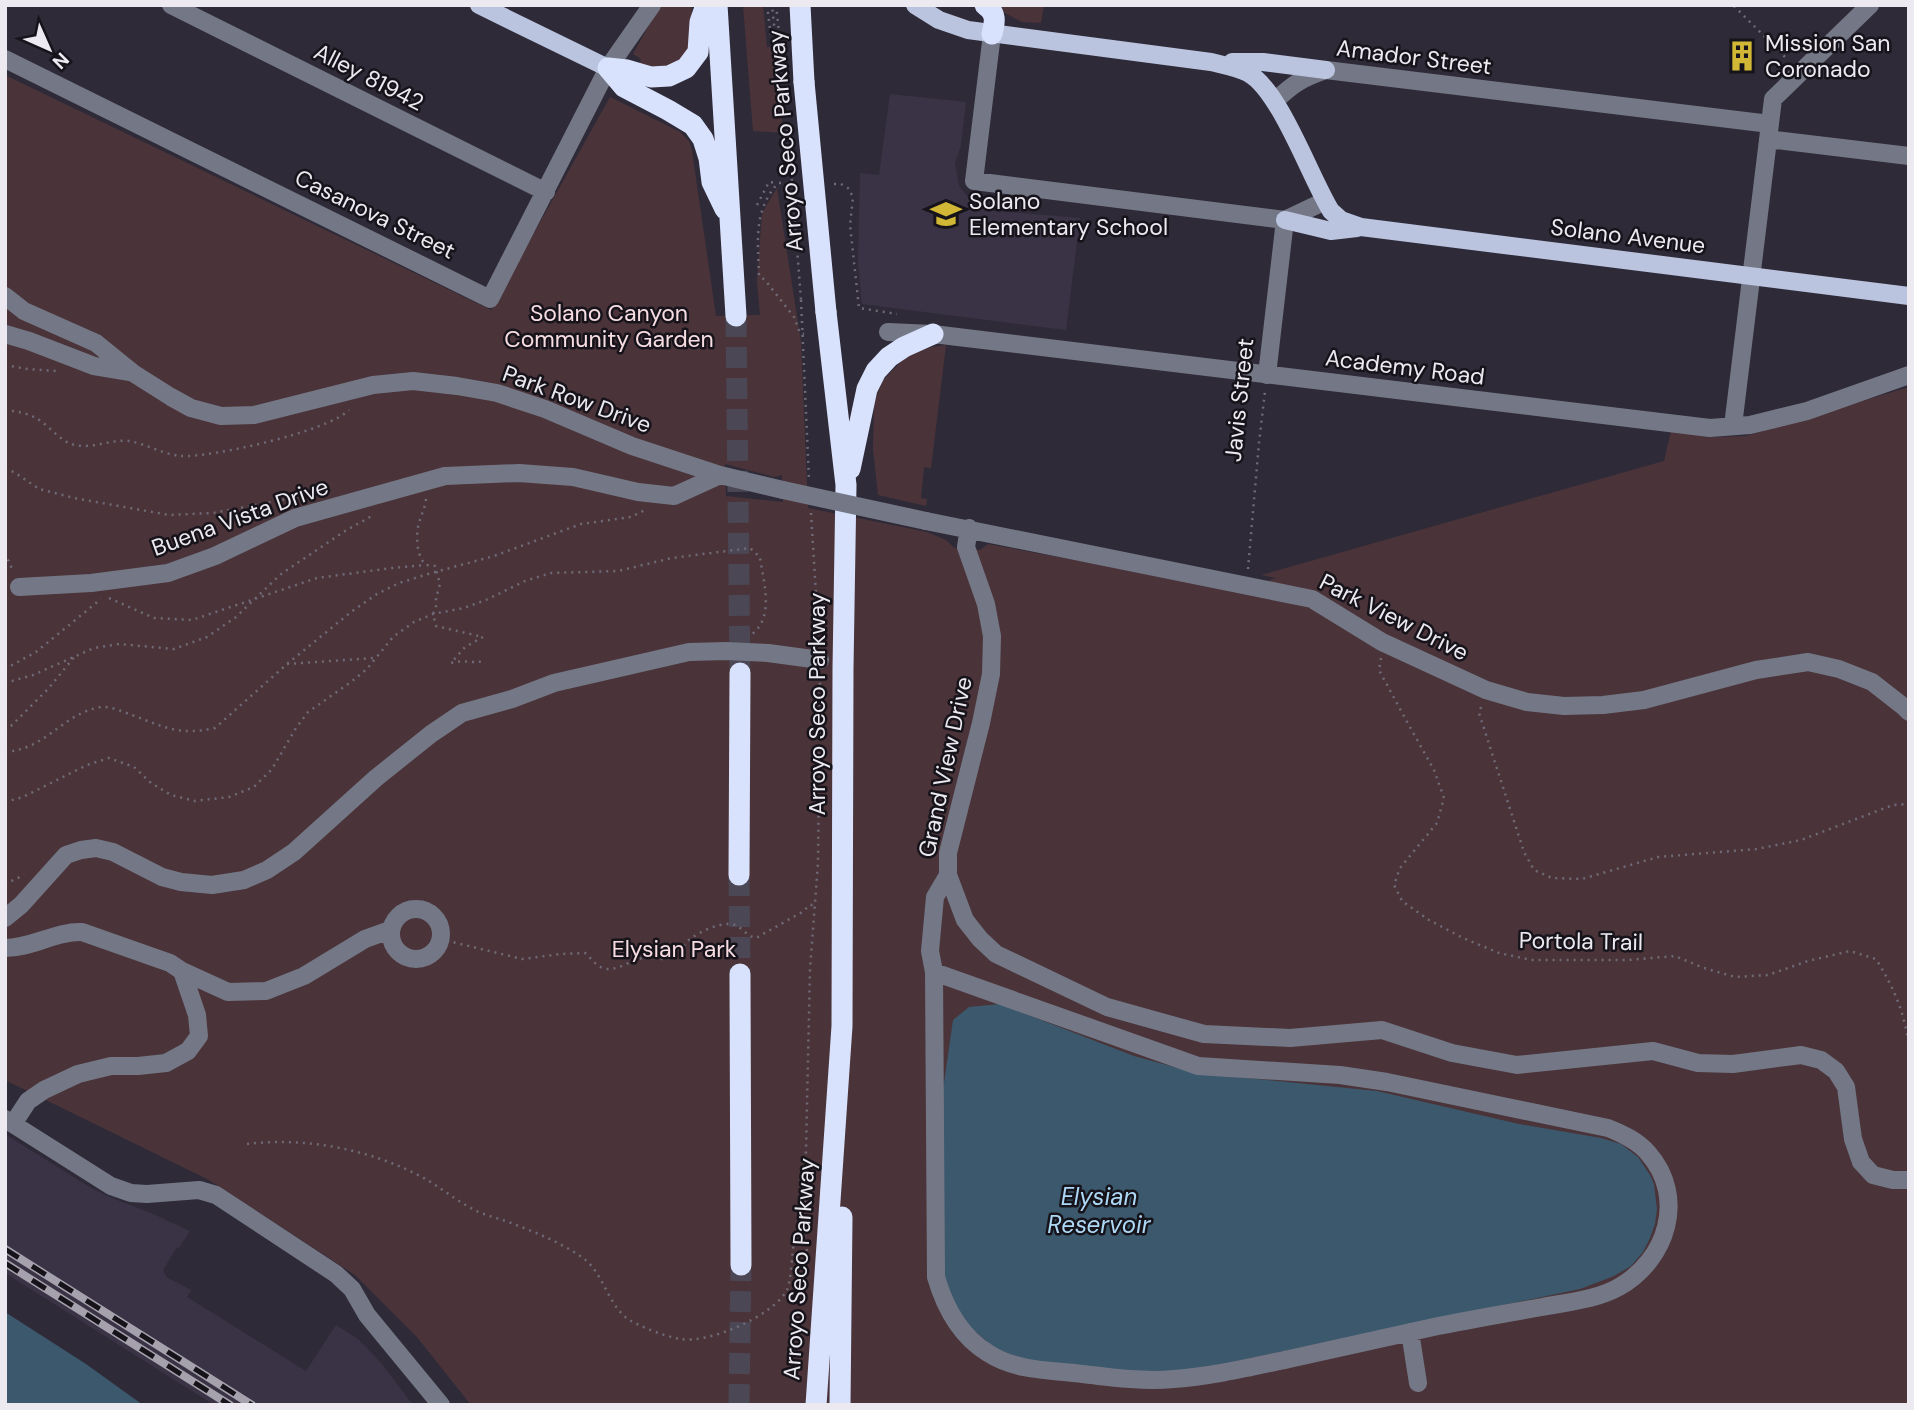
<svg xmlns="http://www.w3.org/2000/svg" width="1914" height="1410" viewBox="0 0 1914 1410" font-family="'DM Sans',sans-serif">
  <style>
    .built { fill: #3a3346 }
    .green { fill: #4a3439; fill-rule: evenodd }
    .water { fill: #3b586c }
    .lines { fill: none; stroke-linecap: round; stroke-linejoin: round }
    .highway-tunnel { stroke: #4b4754; stroke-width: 21; stroke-dasharray: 21 10; stroke-linecap: butt }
    .path { stroke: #6f6a76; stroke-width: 2.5; stroke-dasharray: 2 5; stroke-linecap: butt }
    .minor { stroke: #747886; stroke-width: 18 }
    .major { stroke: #bac4df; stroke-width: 18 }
    .highway { stroke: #d9e2fd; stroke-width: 21 }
    .rail-casing { stroke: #a6a2ad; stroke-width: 8 }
    .rail { stroke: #16141a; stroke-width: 5; stroke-dasharray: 16; stroke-linecap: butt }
    .path-bridge { stroke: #6f6a76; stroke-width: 2.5; stroke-dasharray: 2 5; stroke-linecap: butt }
    .minor-bridge { stroke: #747886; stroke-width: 18 }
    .highway-bridge { stroke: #d9e2fd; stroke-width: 21 }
    .labels { text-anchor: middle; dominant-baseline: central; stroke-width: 5; stroke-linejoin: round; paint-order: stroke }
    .poi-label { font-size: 23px; fill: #ece9f1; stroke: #16141a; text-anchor: start }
    .street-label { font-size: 23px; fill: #ece9f1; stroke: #16141a }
    .park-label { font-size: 23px; fill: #f7dce2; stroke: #16141a }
    .water-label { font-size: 24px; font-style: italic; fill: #add8f6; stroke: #16141a }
  </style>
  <rect width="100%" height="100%" fill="#2f2a38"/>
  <path class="built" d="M 890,94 L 966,102 L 961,145 L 955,163 L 959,186 L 971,201 L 985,210 L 1080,218 L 1066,330 L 862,304 L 858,263 L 860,173 L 879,175 Z
    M 5,1134 L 91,1188 L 112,1198 L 151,1213 L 190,1231 L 179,1248 L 177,1247 L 163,1270 L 164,1273 L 166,1275 L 166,1277 L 191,1290 L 187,1297 L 306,1371 L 336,1325 L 358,1339 L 381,1363 L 413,1405 L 214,1405 L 5,1273 Z"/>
  <path class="green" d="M 655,5 L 691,5 C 694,26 698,51 678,65 C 672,69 662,70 656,73 L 638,67 L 641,59 L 633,54 L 658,9 Z
    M 743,5 L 763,5 L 767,47 L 775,47 L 783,133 L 753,131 Z
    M 990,5 L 1044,5 L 1041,23 L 1022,22 Z
    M 5,75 L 491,310 L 610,97 L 680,132 L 689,141 L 692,151 L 716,316 L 760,315 L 757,281 L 762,213 L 777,188 L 801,342 L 808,508 L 927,532 L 946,540 L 954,548 L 980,550 L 988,544 L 1239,590 L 1276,578 L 1261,575 L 1664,461 L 1671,431 L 1713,437 L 1746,436 L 1909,387 L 1909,1405 L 471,1405 L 416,1336 L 355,1275 L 209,1180 L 5,1080 ZM 725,464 L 774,477 L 782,475 L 783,502 L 726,496 Z
    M 946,345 L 931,468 L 924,467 L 921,498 L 927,499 L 926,506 L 878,495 L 873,449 L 874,403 L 883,380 L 909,354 L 932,347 Z"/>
  <path class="water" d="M 1000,1004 L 1134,1056 L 1196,1073 L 1377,1091 L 1519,1124 L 1601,1138 L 1621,1144 L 1638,1157 L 1650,1175 L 1654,1184 L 1657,1209 L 1655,1224 L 1650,1238 L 1643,1252 L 1631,1266 L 1614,1276 L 1580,1289 L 1227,1363 L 1173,1372 L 1146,1373 L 1027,1360 L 1001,1351 L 991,1345 L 970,1327 L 957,1310 L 943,1276 L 943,1090 L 953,1020 L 969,1007 Z
    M 5,1312 L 86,1364 L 143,1405 L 5,1405 Z"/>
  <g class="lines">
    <path class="highway-tunnel" d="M 736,316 L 740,673
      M 739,875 L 740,974
      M 739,1405 L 741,1265"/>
    <path class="path" d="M 767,5 L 772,45 L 776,44 L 772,5
      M 776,5 L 783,68
      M 1734,6 L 1788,60
      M 795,183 L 778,183 C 753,211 758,241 759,276 L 765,280 L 794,317 L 800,333 L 804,334
      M 834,184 L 841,184 L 848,188 L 853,197 L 850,225 L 859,308 L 897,314
      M 757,205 L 769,182 L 778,183
      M 801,300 L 809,479
      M 5,365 L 27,369 L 56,371
      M 5,410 C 16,411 26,413 36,418 C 49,425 60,442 75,445 C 93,449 111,439 129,441 C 146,444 163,454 180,456 C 211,458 329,431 349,410
      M 5,469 L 14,472 L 39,489 L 74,498 L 169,515 L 213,513 L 303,496
      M 426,499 C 425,509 420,517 418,527 C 416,539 417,557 426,565 L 435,566 L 440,584 L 436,598 L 436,608 L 433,614 L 436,626 L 483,637 L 465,647 L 451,663 C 463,659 472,664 484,661
      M 811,513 L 819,643
      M 5,553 L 13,571
      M 1248,569 L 1259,443 L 1265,391
      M 109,598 L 154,618 L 192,620 L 317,578 L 392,568 L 426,565
      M 1381,658 L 1379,670 L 1406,720 L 1434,770 L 1444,798 L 1437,823 L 1400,868 L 1394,885 L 1402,901 L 1429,920 L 1463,938 L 1499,953 L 1531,960 L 1628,960 L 1675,956 L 1704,968 L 1735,977 L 1768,975 L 1808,961 L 1850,951 L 1876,959 C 1894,988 1905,1013 1909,1048
      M 287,664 L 374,658
      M 5,669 L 36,652 L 101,599
      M 5,683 L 33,675 L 94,648 L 119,644 L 174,649 L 207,637 L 236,617 L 281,574 L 345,531 L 372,516
      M 1481,707 L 1479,713 L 1524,852 L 1534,870 L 1552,878 L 1582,879 L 1658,857 L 1757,849 L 1801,840 L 1893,805 L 1909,804
      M 5,730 L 11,726 L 48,689 L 75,656
      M 5,752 C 47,749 63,713 101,707 C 111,706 123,712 132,715 C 163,727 181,736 215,728 L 287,664 L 351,612 L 377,594 L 399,583 L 428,574 L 494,556 L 581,524 L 631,517 L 645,510
      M 5,802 L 23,797 L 87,765 L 109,758 L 134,767 L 151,783 L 171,795 L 195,801 L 229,797 L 254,787 L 272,769 L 296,728 L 308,712 L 351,682 L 367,669 L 393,637 L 414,622 L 433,614 L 464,608 L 486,600 L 525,581 L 551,573 L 618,571 L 672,558 L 750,548 L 760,557 C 763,580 775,617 752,634
      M 5,884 L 24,875
      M 440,939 L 522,959 L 561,954 L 585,953 C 592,959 597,968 607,969 C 619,970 631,960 643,958 C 653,957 666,962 674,956 C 680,951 684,945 689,940 C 699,932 716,924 729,924 C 741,924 745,936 756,938 L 804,911 L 809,905 L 815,905
      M 247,1144 C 306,1137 369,1149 422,1177 C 442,1188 460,1204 481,1213 C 491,1217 501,1219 511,1223 C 535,1232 562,1243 583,1258 C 606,1275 608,1311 635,1323 C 649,1330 665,1336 680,1339 C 709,1344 773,1316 787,1290 C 791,1282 792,1253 794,1242 L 804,1240
      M 807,1251 L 804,1240 L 810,969 L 818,863 L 820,678"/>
    <path class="minor" d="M 171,5 L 546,192
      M 992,34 L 974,181 L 1285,220 L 1325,201
      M 5,59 L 490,299 L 608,68 L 652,5
      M 1275,101 C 1293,84 1302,78 1326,70 L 1770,124
      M 1768,139 L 1909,156
      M 5,296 L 24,311 L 96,343 L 133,373 L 171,397 L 191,408 L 221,416 L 254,415 L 373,385 L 413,381 L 457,386 L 497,393 L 545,409 L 632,446 L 720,475 L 783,490
      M 888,332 L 933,334 L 1710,428 L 1750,425 L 1807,411 L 1909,375
      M 5,334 L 29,341 L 94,366 L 130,372
      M 1267,375 L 1285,220
      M 1733,426 L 1773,99 L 1870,5
      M 926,521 L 1312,599 L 1382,642 L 1486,690 L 1527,702 L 1564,706 L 1603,705 L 1644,700 L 1756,670 L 1808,662 L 1839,669 L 1872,682 L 1904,707 L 1909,712
      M 969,528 L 966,547 L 986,604 L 992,636 L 991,674 L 981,723 L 948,853 L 948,875 L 965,920 L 980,939 L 996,954 L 1107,1007 L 1204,1034 L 1290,1038 L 1382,1030 L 1452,1053 L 1517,1065 L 1653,1051 L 1698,1063 L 1733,1064 L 1801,1055 L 1821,1060 L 1836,1071 L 1846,1087 L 1853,1139 L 1861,1162 L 1873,1175 L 1893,1180 L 1909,1180
      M 19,587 L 91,583 L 168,573 L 215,556 L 295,518 L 445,476 L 519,473 L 573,477 L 638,492 L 674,496 L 720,475
      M391 934a25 25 0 1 1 50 0a25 25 0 1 1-50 0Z
      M 5,918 L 21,905 L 66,855 L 81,850 L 96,848 L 113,852 L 162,877 L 181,882 L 212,885 L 244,880 L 267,870 L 294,852 L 376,778 L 431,734 L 462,713 L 512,699 L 554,683 L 689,652 L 726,651 L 768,653 L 820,660
      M 5,948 C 32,948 56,931 82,932 L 170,963 L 182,971 L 228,992 L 266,991 L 304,976 L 365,939 L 390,930
      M 934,972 L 1198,1066 L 1340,1075 L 1387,1082 L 1608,1128 C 1623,1134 1638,1141 1648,1153 C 1687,1197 1667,1260 1619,1287 C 1596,1300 1567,1302 1542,1307 C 1507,1313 1473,1319 1438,1326 C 1388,1337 1339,1348 1289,1359 C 1251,1367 1213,1376 1174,1379 C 1141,1382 1108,1377 1074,1373 C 1045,1370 1014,1370 988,1353 C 960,1336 945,1308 936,1277 L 934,972 L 930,951 L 935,897 L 948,875
      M 5,1119 L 111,1186 L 131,1193 L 147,1194 L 199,1190 L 216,1195 L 336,1274 L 352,1289 L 367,1315 L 441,1405
      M 13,1124 L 28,1101 L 44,1090 L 78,1074 L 111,1066 L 138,1066 L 166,1063 L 188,1051 L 199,1036 L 197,1015 L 182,971
      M 1410,1332 L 1418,1383"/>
    <path class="major" d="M 479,5 L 608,68
      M 915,5 L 939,20 L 968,30 L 1211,62 C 1223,65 1236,67 1248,73 C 1280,90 1310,177 1331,211 L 1341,220 L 1361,227 L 1909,296
      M 1232,62 L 1263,62 L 1326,70
      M 1285,220 L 1331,231 L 1357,228"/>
    <path class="highway" d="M 717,5 L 736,316
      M 800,5 L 804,82
      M 985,5 C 997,13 995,22 992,34
      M 608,68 L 624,87 L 668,110 L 693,125 L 703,139 L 709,158 L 712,182 L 725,209
      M 608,68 L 627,70 L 651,77 L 669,76 L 686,68 L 698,52 L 700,22 L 706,5
      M 850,469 L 867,389 L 876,371 L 889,357 L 904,347 L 933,334
      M 739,875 L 740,673
      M 740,974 L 741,1265
      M 816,1405 L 842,1026 L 843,668 L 846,485 L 826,312
      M 840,1405 L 842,1217"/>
    <g class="rail-casing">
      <path id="rail" d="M 5,1249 L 252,1405
        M 5,1263 L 230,1405"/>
    </g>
    <use href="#rail" class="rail"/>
    <path class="path-bridge" d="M 788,130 L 801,300"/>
    <path class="minor-bridge" d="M 783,490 L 926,521"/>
    <path class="highway-bridge" d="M 804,82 L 826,312"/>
  </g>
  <defs>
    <g id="building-bare" transform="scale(2.415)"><path d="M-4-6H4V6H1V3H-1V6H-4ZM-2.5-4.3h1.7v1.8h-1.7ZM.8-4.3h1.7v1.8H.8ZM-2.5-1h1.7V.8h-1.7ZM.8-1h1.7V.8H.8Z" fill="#d2b736" stroke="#16141a" stroke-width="2.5" paint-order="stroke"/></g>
    <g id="school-bare" transform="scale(2.415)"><path d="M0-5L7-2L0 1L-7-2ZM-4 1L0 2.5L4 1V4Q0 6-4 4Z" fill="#d2b736" stroke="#16141a" stroke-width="2.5" paint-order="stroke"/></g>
  </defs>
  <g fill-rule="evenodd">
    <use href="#building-bare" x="1742" y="56"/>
    <use href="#school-bare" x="946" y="214"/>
  </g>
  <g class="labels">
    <g class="poi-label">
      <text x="1765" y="43">Mission San<tspan x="1765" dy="26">Coronado</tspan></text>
      <text x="969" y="201">Solano<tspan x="969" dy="26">Elementary School</tspan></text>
    </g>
    <g class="street-label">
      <text transform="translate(1414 57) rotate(7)">Amador Street</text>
      <text transform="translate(369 77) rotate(27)">Alley 81942</text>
      <text transform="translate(785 141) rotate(-95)">Arroyo Seco Parkway</text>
      <text transform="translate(375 214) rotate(26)">Casanova Street</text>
      <text transform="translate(1628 236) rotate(7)">Solano Avenue</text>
      <text transform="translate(1405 367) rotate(7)">Academy Road</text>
      <text transform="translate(577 399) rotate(20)">Park Row Drive</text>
      <text transform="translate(1239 400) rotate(-84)">Javis Street</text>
      <text transform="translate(240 517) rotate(-20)">Buena Vista Drive</text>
      <text transform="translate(1394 617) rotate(27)">Park View Drive</text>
      <text transform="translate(817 704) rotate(-90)">Arroyo Seco Parkway</text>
      <text transform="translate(945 767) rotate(-78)">Grand View Drive</text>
      <text transform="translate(1581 941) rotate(1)">Portola Trail</text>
      <text transform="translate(799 1269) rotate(-86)">Arroyo Seco Parkway</text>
    </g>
    <g class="park-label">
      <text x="609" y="313">Solano Canyon<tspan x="609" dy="26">Community Garden</tspan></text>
      <text x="674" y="949">Elysian Park</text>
    </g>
    <g class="water-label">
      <text x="1099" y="1196">Elysian<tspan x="1099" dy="28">Reservoir</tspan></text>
    </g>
  </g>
  <rect width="1914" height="1410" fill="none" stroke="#ece9f1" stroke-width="14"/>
  <g transform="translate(49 49) rotate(135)" stroke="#16141a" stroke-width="5" paint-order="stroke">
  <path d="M0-5L12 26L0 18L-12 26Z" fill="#ece9f1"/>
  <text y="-10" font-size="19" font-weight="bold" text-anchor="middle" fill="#ece9f1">N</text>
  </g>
</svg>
